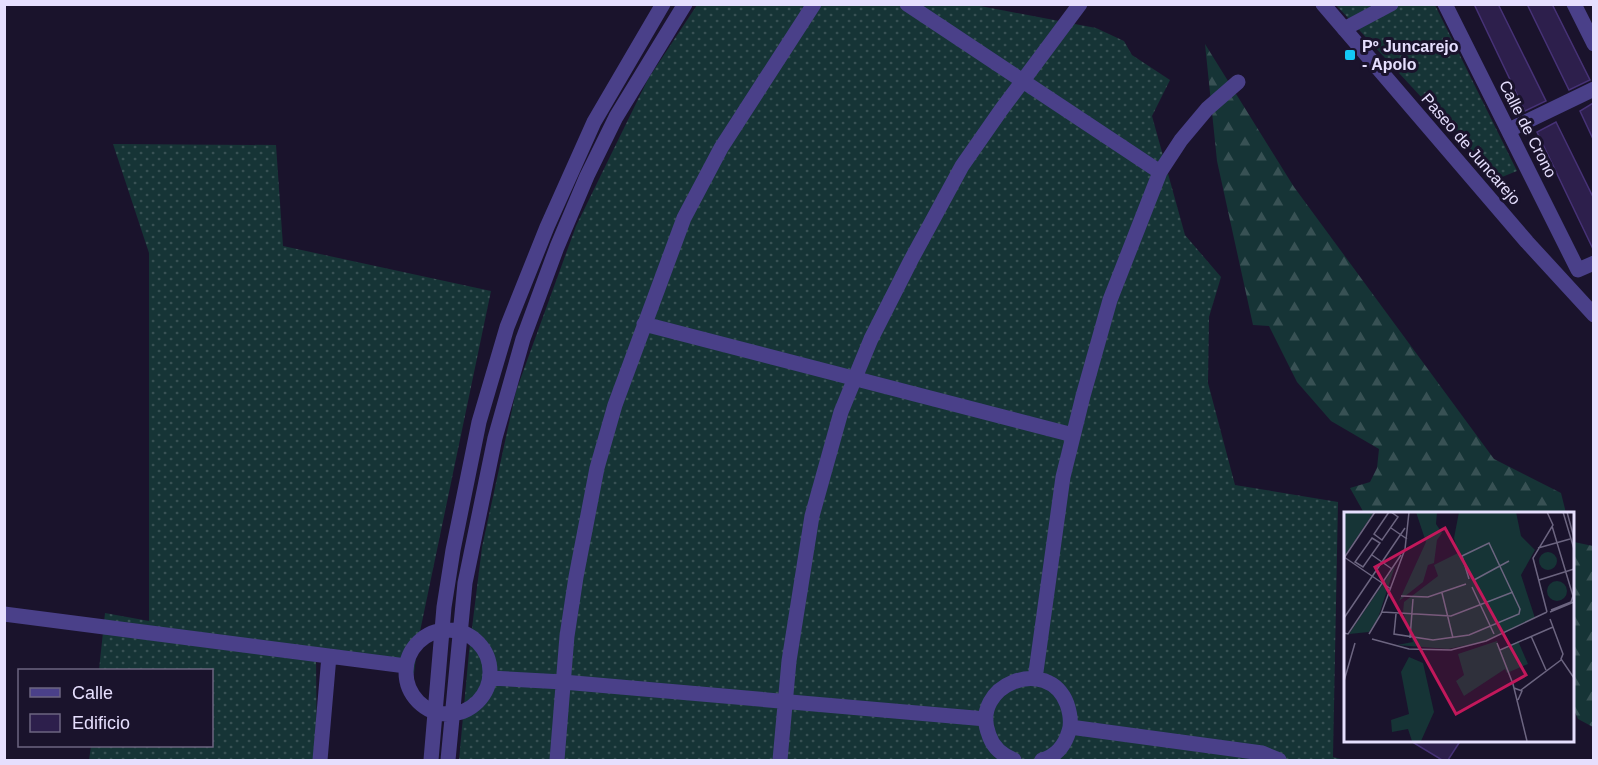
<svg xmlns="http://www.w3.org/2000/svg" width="1598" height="765" viewBox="0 0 1598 765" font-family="Helvetica,sans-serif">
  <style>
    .grass { fill: url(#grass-dots) }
    .forest { fill: url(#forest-firs) }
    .building { fill: #2d1f4c; stroke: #473277; stroke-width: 1.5 }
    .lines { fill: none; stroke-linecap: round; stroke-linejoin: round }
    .minor { stroke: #4a4089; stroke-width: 15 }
    .poi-dot { fill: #13c8f6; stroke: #1a132c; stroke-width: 2 }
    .labels { text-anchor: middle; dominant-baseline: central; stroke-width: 6; stroke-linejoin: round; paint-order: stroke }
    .poi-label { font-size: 16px; font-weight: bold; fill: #e6dffe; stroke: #1a132c; text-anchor: start }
    .street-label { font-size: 16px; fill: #e6dffe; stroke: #1a132c }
    .inset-road { fill: none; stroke: #6c6580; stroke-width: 1.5 }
    .view { fill: #c2185b; fill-opacity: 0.15; stroke: #c2185b; stroke-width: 3 }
    .inset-edge { fill: none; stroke: #e6dffe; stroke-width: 3 }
  </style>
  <defs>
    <pattern id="grass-dots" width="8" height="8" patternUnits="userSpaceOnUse" patternTransform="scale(1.5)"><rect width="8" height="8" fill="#163436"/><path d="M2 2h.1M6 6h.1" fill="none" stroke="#385154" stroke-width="1.8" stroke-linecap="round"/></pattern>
    <pattern id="forest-firs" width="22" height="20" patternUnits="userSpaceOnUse" patternTransform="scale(1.5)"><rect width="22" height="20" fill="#163436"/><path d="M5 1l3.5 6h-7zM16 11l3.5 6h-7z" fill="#385154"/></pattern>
  </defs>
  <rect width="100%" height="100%" fill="#1a132c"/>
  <path class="grass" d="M 697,5 L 975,5 L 1096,28 L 1124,41 L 1132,55 L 1170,80 L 1152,116 L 1185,235 L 1221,277 L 1209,317 L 1208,383 L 1235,485 L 1338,502 L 1333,757 L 1345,760 L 459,760 L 469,652 L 482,547 L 516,391 L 576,226 L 648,79 Z
    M 1336,5 L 1435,5 L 1517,171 L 1497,179 Z
    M 113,144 L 276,145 L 283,246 L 491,291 L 418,641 L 414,674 L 316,656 L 317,760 L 89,760 L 91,746 L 212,746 L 212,670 L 99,670 L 105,613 L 149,621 L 149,253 Z"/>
  <path class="forest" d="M 1205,44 L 1294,187 L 1494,459 L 1561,493 L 1566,513 L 1364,513 L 1350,488 L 1370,482 L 1377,468 L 1379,449 L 1331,421 L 1297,382 L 1269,326 L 1253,325 L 1217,161 Z
    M 1572,537 L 1574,542 L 1593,546 L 1593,727 L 1578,719 L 1573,708 Z"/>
  <path class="building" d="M 1474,4 L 1498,4 L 1546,101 L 1525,111 Z
    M 1527,4 L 1552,4 L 1590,80 L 1569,90 Z
    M 1593,103 L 1593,139 L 1580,111 Z
    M 1556,122 L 1593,197 L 1593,249 L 1537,132 Z
    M 1409,740 L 1461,740 L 1448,760 L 1442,760 Z"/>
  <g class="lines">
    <path class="minor" d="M 907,4 L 1160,172
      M 1323,4 L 1527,242 L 1594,315
      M 1445,4 L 1578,270 L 1594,263
      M 1574,4 L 1594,44
      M 1344,29 L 1391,4
      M 1509,130 L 1594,89
      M 644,324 L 1073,435
      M 4,614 L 406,666
      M406 672a42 42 0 1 1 84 0a42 42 0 1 1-84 0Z
      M 490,678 L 563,682 L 986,719
      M 1035,679 L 1063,477 L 1083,396 L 1110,300 L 1160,172 L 1181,140 L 1207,109 L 1238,82
      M 1070,727 L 1262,753 L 1279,760
      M 320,760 L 329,656
      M 431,760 L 444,607 L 453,550 L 479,422 L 507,327 L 547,227 L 594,122 L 663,4
      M 448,760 L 465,583 L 495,438 L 523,339 L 557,247 L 587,176 L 616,117 L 685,4
      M 557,760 L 567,636 L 576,577 L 597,468 L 615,405 L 684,218 L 721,148 L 814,4
      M 780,760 L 789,661 L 812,516 L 841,412 L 871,339 L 911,260 L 962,166 L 1001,110 L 1080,4
      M 1014,760 C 1002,755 993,748 989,735 C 969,685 1048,654 1067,704 C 1070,713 1072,722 1069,731 C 1065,745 1056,756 1042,760"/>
  </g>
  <rect class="poi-dot" x="1344" y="49" width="12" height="12" rx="3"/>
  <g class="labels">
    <g class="poi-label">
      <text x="1362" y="46">Pº Juncarejo<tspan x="1362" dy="18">- Apolo</tspan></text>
    </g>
    <g class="street-label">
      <text transform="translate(1528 129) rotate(63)">Calle de Crono</text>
      <text transform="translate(1471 149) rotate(49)">Paseo de Juncarejo</text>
    </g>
  </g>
  <g transform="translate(1344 512)">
    <rect width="230" height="230" fill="#1a132c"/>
    <path d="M 0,0 L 30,0 L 1,43 L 0,43 ZM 115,0 L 172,0 L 177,24 L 191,38 L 177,63 L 191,106 L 138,130 L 104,137 L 53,133 L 69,130 L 59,100 L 60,90 L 94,64 L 90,53 L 114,41 L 110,26 ZM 51,54 L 34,106 L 25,120 L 5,122 ZM 153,129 L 156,139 L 174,129 L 184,152 L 163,161 L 161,157 L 120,184 L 112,169 L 120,163 L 114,142 ZM 65,145 L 79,151 L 90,200 L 77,229 L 68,229 L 64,217 L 48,220 L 47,208 L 65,202 L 57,160 Z" fill="#163436"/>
    <path d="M 72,0 L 93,0 L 92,12 L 98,21 L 93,28 L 90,51 L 84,53 L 79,70 L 55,89 L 82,30 Z" fill="#163436"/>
    <path d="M195 49a9 9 0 1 1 18 0a9 9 0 1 1-18 0ZM203 79a10 10 0 1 1 20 0a10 10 0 1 1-20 0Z" fill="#163436"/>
    <path class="inset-road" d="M 45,0 L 30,22 L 38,28 L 54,5 L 47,0M 203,0 L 209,13 L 189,46 L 203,100M 219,0 L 230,37M 223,0 L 230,26M 47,16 L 63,27M 28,26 L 36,31 L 19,55 L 11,50 ZM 194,36 L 226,27M 28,43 L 48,57M 0,45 L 47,77M 0,46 L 31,0M 130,68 L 165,49M 195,68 L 230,57M 128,75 L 150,122M 98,81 L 109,126M 57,84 L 84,85 L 122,72M 207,98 L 227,90 L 229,84 L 208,14M 38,100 L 107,104 L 169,80M 206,100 L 230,90M 52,102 L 50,122 L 89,128 L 125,123 L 175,102 L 176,97 L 145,31 L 118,44 L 125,67M 0,106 L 61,16M 206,107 L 219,142 L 217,147 L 230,166M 0,121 L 4,122 L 57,43M 25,122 L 37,102 L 61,37 L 65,0M 187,124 L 202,158M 66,126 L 69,87M 28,127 L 65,137 L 107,138 L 142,129 L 203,100M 153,131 L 169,172 L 183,229M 156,138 L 209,115M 0,169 L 11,131M 170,176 L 178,179 L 174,188M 177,178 L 217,148"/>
    <path class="view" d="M 101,16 L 182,163 L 112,202 L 31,55 Z"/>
    <rect width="230" height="230" class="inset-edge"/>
  </g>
  <rect width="1598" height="765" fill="none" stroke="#e6dffe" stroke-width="12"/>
  <rect x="18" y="669" width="195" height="78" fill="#1a132c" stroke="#6c6580" stroke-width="1.5"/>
  <rect x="30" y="688" width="30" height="9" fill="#4a4089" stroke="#6c6580" stroke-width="1.5"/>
  <text x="72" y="699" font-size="18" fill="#e6dffe">Calle</text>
  <rect x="30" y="714" width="30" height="18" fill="#2d1f4c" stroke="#6c6580" stroke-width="1.5"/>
  <text x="72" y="729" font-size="18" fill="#e6dffe">Edificio</text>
</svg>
